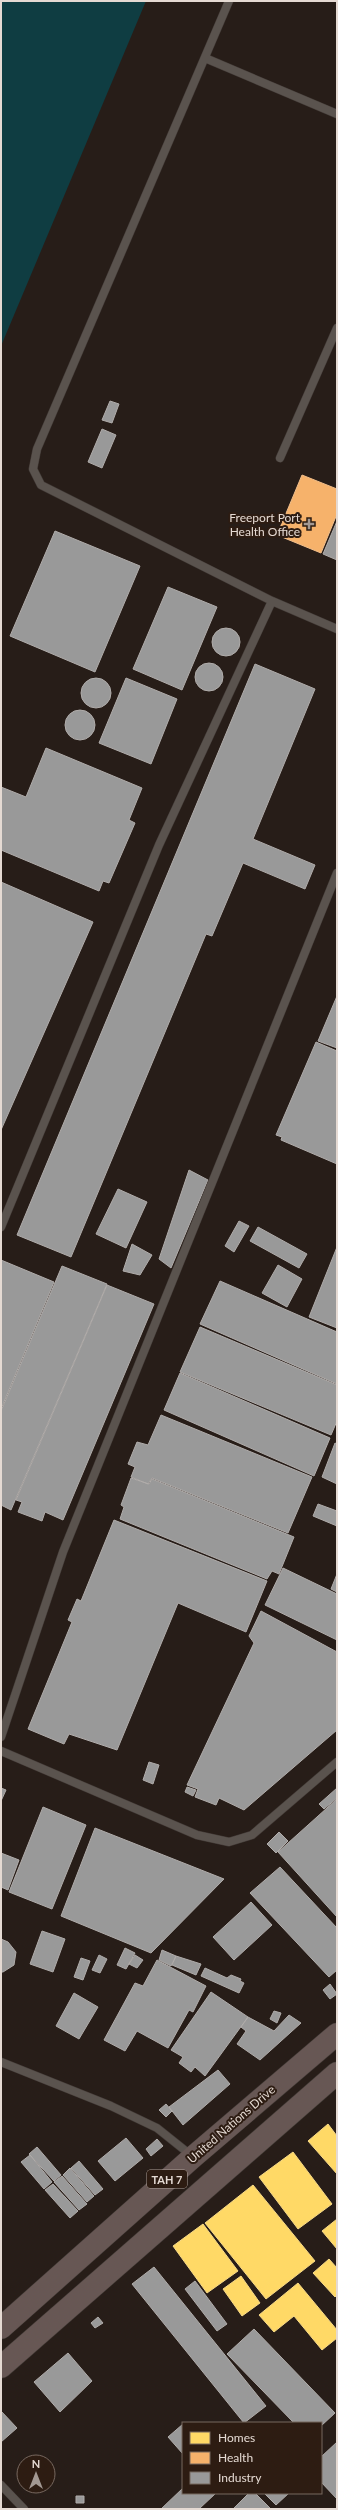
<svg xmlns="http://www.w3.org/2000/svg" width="338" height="2510" viewBox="0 0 338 2510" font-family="Lato,sans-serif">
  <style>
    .water { fill: #0f3d42 }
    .homes { fill: #ffd966; stroke: #f7d987 }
    .health { fill: #f6b26b; stroke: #f1be8a }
    .industry { fill: #999; stroke: #b0acaa }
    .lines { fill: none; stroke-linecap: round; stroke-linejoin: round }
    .lane-casing { stroke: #423a36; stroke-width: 9 }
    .highway-casing { stroke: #423a36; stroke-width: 23 }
    .lane { stroke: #5a534e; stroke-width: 8 }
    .highway { stroke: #675754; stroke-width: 22 }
    .poi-dot { fill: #a29892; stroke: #2d1c12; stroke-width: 1.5 }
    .labels { text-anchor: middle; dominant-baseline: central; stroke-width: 4; stroke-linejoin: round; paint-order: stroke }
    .shield { fill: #2d1c12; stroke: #aea199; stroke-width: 1 }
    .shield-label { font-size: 11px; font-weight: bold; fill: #e5dad3 }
    .poi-label { font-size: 12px; fill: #e5dad3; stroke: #2d1c12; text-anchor: end }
    .street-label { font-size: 12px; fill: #e5dad3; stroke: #2d1c12 }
  </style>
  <rect width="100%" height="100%" fill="#271d18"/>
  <path class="water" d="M 1,1 L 146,1 L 1,346 Z"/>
  <path class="homes" d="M 328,2124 L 337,2136 L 337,2174 L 308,2141 Z
    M 293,2152 L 332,2204 L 298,2229 L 259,2177 Z
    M 253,2185 L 315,2261 L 266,2299 L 205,2223 Z
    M 337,2219 L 337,2249 L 322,2231 Z
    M 203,2224 L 238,2271 L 207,2293 L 173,2246 Z
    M 329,2259 L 337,2268 L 337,2295 L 335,2297 L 313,2273 Z
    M 241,2276 L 260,2303 L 242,2316 L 223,2289 Z
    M 298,2283 L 337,2330 L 337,2338 L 322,2350 L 294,2316 L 274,2332 L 259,2315 Z"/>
  <path class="health" d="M 302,475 L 337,489 L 337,514 L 321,553 L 277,535 Z"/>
  <path class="industry" d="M 110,401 L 119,404 L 112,423 L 102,420 Z
    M 102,429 L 116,435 L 102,468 L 88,462 Z
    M 337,521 L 337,560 L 323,554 Z
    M 55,531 L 140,566 L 95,672 L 10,636 Z
    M 168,587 L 217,607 L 182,690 L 133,669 Z
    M212 642a14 14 0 1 1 28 0a14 14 0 1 1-28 0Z
    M195 677a14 14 0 1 1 28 0a14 14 0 1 1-28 0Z
    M 255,664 L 315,689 L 253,839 L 315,865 L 305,889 L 243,863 L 212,936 L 206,934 L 71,1257 L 17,1235 Z
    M 126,678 L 177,699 L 151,764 L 99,743 Z
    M81 693a15 15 0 1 1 30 0a15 15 0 1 1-30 0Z
    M65 725a15 15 0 1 1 30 0a15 15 0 1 1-30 0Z
    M 46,748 L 142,788 L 129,820 L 135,823 L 109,883 L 103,881 L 99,891 L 1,850 L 1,787 L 26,797 Z
    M 1,882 L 93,922 L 1,1130 Z
    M 337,996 L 337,1048 L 318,1041 Z
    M 316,1042 L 337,1051 L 337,1164 L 281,1140 L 282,1137 L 276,1135 Z
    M 189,1170 L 208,1180 L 171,1268 L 159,1259 Z
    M 118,1189 L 147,1202 L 126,1248 L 96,1234 Z
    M 239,1221 L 249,1226 L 234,1252 L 225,1246 Z
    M 258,1227 L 307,1254 L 299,1268 L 250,1241 Z
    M 132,1244 L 152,1255 L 140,1275 L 123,1271 Z
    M 337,1247 L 337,1328 L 309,1317 Z
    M 1,1260 L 54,1282 L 1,1409 Z
    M 278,1265 L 302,1279 L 287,1307 L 262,1293 Z
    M 62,1266 L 107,1284 L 11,1510 L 1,1505 L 1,1411 Z
    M 220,1281 L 337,1332 L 337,1384 L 200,1324 Z
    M 107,1285 L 154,1304 L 63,1520 L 45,1512 L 42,1521 L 18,1512 L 22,1502 L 16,1500 Z
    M 200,1327 L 337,1385 L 337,1421 L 331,1435 L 180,1372 Z
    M 180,1373 L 330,1438 L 314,1476 L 164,1410 Z
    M 161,1415 L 312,1477 L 288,1533 L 152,1478 L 148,1484 L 131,1477 L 135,1467 L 128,1464 L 137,1442 L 148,1445 Z
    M 335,1443 L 337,1444 L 337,1484 L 322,1477 Z
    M 131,1478 L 149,1484 L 152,1479 L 294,1537 L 279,1574 L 272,1571 L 267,1579 L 120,1519 L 124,1507 L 121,1505 Z
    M 318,1504 L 337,1511 L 337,1526 L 313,1516 Z
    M 114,1520 L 267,1581 L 246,1632 L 178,1603 L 117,1750 L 69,1734 L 64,1744 L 28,1729 L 72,1622 L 68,1620 L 77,1599 L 81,1601 Z
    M 283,1568 L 337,1594 L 337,1640 L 265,1605 Z
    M 337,1574 L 337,1592 L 331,1589 Z
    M 261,1611 L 337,1652 L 337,1730 L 244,1810 L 219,1798 L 216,1805 L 195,1797 L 198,1789 L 187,1785 L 254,1643 L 249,1636 Z
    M 149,1762 L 159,1765 L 153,1784 L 143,1780 Z
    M 187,1787 L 196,1790 L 193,1796 L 185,1792 Z
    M 1,1788 L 6,1790 L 1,1801 Z
    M 337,1788 L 337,1798 L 324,1809 L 319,1804 Z
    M 337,1799 L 337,1917 L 278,1852 Z
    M 43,1807 L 86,1825 L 52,1909 L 9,1892 Z
    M 95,1828 L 224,1879 L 151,1953 L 61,1916 Z
    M 279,1832 L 288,1841 L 276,1853 L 267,1844 Z
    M 1,1853 L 19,1860 L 8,1890 L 1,1887 Z
    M 280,1867 L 337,1928 L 337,1970 L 329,1977 L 250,1893 Z
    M 251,1902 L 272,1925 L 234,1960 L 213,1937 Z
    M 42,1931 L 65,1939 L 53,1972 L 30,1964 Z
    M 1,1939 L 8,1942 L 16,1952 L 14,1965 L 3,1972 L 1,1972 Z
    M 125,1948 L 135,1953 L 126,1969 L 117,1965 Z
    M 162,1950 L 176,1956 L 171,1966 L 159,1960 Z
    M 99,1955 L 107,1959 L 100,1973 L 92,1970 Z
    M 135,1955 L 143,1960 L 137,1968 L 129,1964 Z
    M 176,1956 L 201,1964 L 196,1975 L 172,1965 Z
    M 81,1958 L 90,1961 L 83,1980 L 74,1977 Z
    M 157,1960 L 206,1986 L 193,2012 L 189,2010 L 168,2048 L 137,2031 L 125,2051 L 104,2040 L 135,1983 L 143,1986 Z
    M 205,1968 L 227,1978 L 231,1975 L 241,1979 L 240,1981 L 244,1983 L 239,1993 L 201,1976 Z
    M 330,1984 L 337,1994 L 330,1999 L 323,1990 Z
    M 211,1992 L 248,2017 L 205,2076 L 195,2067 L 191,2072 L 179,2063 L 183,2057 L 171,2050 Z
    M 74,1993 L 98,2007 L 79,2039 L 56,2026 Z
    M 274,2011 L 281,2013 L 277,2023 L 270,2019 Z
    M 289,2015 L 301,2023 L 260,2060 L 237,2044 L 246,2031 L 241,2027 L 248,2017 L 274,2031 Z
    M 218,2070 L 230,2084 L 183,2125 L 169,2107 Z
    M 166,2104 L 172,2111 L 166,2117 L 159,2110 Z
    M 126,2138 L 143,2158 L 115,2181 L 98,2161 Z
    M 157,2139 L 163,2146 L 151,2156 L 146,2149 Z
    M 37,2147 L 61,2175 L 54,2181 L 29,2154 Z
    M 30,2155 L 52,2182 L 44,2189 L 21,2162 Z
    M 79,2161 L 103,2189 L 95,2195 L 71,2168 Z
    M 70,2168 L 94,2196 L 87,2202 L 63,2175 Z
    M 62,2176 L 87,2204 L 79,2210 L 54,2182 Z
    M 53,2184 L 78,2211 L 70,2218 L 45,2190 Z
    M 154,2267 L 266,2406 L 244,2423 L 132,2284 Z
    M 195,2281 L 227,2324 L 217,2331 L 185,2289 Z
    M 98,2317 L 103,2323 L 95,2328 L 91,2323 Z
    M 254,2329 L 335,2413 L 321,2426 L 321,2423 L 294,2423 L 227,2354 Z
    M 68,2353 L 92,2381 L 60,2412 L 34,2382 Z
    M 1,2411 L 17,2428 L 1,2442 Z
    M 183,2424 L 183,2454 L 168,2437 Z
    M 337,2442 L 337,2499 L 321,2482 L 321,2457 Z
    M 183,2488 L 183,2493 L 216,2493 L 199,2509 L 161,2509 Z
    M 249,2493 L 255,2493 L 271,2509 L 233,2509 Z
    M 264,2493 L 289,2493 L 276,2505 Z
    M 76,2496 L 84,2496 L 84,2503 L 76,2503 Z"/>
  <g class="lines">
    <g class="lane-casing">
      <path id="lane" d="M 229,1 L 37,449 L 33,469 L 41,485 L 272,601 L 337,629
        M 205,58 L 337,114
        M 280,458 L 337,328
        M 1,1227 L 159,845 L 272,601
        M 1,1737 L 63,1552 L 337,873
        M 1,1751 L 197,1835 L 229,1842 L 252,1835 L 337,1762
        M 1,2062 L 111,2106 L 157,2128 L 192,2156
        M 1,2485 L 24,2509"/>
    </g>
    <g class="highway-casing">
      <path id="highway" d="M 1,2328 L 193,2157 L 337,2034
        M 1,2367 L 337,2073"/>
    </g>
    <use href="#lane" class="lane"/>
    <use href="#highway" class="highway"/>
  </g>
  <path class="poi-dot" d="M307 518h4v4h4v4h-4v4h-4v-4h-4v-4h4z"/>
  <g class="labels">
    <rect class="shield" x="147" y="2170" width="40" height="18" rx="3"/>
    <g class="shield-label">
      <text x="167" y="2179">TAH 7</text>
    </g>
    <g class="poi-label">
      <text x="300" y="517">Freeport Port<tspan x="300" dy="14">Health Office</tspan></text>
    </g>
    <g class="street-label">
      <text transform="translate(231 2124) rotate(-41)">United Nations Drive</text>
    </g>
  </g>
  <rect width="338" height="2510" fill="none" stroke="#e5dad3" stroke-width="4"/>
  <rect x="182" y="2422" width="140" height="72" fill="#2d1c12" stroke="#77685f"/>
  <rect x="190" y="2432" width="20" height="12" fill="#ffd966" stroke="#77685f"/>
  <text x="218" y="2442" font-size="12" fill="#e5dad3">Homes</text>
  <rect x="190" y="2452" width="20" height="12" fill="#f6b26b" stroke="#77685f"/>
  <text x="218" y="2462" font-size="12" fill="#e5dad3">Health</text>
  <rect x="190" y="2472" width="20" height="12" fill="#999999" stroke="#77685f"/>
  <text x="218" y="2482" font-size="12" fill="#e5dad3">Industry</text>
  <g transform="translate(36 2474)"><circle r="19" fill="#2d1c12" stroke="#77685f"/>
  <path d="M0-3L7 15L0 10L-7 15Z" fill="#a29892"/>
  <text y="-6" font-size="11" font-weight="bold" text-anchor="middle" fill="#e5dad3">N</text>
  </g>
</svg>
